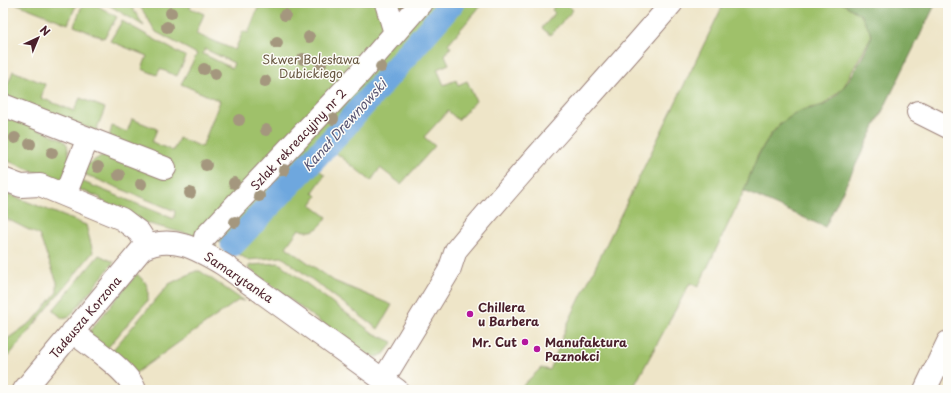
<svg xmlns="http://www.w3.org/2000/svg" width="951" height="393" viewBox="0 0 951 393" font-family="'Playpen Sans',sans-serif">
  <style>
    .green { fill: #9fc16b; stroke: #74704b; fill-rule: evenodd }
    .forest { fill: #7fa75f; stroke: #646345 }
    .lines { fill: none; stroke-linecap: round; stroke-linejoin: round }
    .canal { stroke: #6ea7de; stroke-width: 25 }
    .minor-casing { stroke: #9c827a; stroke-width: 24 }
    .minor { stroke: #fff; stroke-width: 22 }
    .tree { fill: #a4977e }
    .poi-dot { fill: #b5179e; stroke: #fdfcf7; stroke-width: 1.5 }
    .labels { text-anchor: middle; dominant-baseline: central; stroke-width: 3; stroke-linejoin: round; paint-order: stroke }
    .park-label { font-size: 12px; fill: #685841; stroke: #fdfcf7 }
    .street-label { font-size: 12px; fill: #4a1f2b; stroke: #fdfcf7 }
    .poi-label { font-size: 12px; font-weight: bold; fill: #4a1f2b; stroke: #fdfcf7; text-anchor: start }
    .water-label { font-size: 13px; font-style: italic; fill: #585573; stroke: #fdfcf7 }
  </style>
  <rect width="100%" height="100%" fill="#fdfcf7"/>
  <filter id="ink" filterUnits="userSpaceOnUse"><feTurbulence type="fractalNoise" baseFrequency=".025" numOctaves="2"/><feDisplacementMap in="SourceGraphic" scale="8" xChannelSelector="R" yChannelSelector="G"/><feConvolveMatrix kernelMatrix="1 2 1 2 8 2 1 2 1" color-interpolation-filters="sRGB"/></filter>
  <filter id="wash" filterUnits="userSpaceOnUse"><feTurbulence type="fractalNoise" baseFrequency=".012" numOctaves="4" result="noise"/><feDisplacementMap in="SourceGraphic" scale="16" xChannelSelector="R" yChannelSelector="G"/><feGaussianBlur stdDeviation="0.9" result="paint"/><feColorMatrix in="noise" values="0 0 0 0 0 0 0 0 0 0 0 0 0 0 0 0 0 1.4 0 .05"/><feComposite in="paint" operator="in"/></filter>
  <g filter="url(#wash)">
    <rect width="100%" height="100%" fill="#eee5c8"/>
    <path class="green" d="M 15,3 L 77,3 L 68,24 Z
      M 83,3 L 93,3 L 117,17 L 104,38 L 74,26 Z
      M 105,3 L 129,3 L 144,26 Z
      M 138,3 L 192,3 L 190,8 L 204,14 L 196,34 L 235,50 L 243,31 L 248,33 L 260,3 L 483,3 L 448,44 L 451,47 L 445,55 L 449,64 L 437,69 L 444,85 L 456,80 L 458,85 L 467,81 L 476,101 L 458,120 L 448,111 L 424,137 L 435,146 L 401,184 L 380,168 L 371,181 L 335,152 L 319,170 L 325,175 L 313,192 L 317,196 L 311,205 L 327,217 C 320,228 313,235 299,229 L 286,247 L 334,281 L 392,305 L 378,329 L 282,257 L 248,260 L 215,239 L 216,248 L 187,234 L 146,223 L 100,200 L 101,198 L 3,159 L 3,114 L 62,139 L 67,144 L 69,155 L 89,164 L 96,159 L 104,156 L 112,126 L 127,132 L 132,119 L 157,129 L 152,142 L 173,151 L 179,138 L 202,147 L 220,101 L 181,84 L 197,54 L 156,32 ZM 205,49 L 234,63 L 232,68 L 203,54 ZM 84,174 L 175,211 L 174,219 L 81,181 Z
      M 550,3 L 566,3 L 573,10 L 550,35 L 542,28 L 555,13 L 552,10 L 554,7 Z
      M 724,3 L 842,3 L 861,15 L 872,35 L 843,88 L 823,105 L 802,110 L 781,123 L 770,135 L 758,155 L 744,191 L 698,287 L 690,283 L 632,390 L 518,390 L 541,368 L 550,370 L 567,325 Z
      M 122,21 L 186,57 L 177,76 L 160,69 L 157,75 L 142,69 L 147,56 L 110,41 Z
      M 13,71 L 45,84 L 41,98 L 74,111 L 80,98 L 105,108 L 96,131 L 3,95 L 3,83 L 8,84 Z
      M 3,192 L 86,225 L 93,252 L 3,363 L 3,342 L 34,320 L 57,292 L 57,282 L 39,235 L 3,217 Z
      M 99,255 L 114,262 L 70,316 L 62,318 L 53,310 Z
      M 279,263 L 373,333 L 393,342 L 384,354 L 377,357 L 363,354 L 248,268 L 250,265 Z
      M 196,271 L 200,271 L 244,301 L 239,300 L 134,374 L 111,352 L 169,284 Z
      M 137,274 L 145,282 L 148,288 L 148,300 L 105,351 L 88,333 Z"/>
    <path class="forest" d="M 842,3 L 936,3 L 825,227 L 744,191 C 753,167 761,143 780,125 C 786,119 796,113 803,110 C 810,108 818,108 824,105 C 847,91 862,59 872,35 L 861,15 Z"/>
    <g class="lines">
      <path class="canal" d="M 233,244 L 343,128 L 452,3"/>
    </g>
  </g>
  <g filter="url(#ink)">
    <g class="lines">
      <g class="minor-casing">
        <path id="minor" d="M 386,3 L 395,33
          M 3,105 L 165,168
          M 918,112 L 948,127
          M 3,179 L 21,186 L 40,185 L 122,219 L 139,232 L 148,246
          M 65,195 L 88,138
          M 205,237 L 360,73 L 421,3
          M 72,332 C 89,345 129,371 135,390
          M 383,380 L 449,271 L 456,250 C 525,166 601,87 672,3
          M 24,390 L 142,249 C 171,233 199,250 224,265 L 397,390
          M 925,390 L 948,342"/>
      </g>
      <use href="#minor" class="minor"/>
    </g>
    <g class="tree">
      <circle cx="171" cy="13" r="6"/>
      <circle cx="285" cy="15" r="6"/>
      <circle cx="167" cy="27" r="6"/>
      <circle cx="309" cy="37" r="6"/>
      <circle cx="277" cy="43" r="6"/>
      <circle cx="303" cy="59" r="6"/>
      <circle cx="321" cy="64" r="6"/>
      <circle cx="381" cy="67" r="6"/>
      <circle cx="204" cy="69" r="6"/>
      <circle cx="215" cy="74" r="6"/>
      <circle cx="265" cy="81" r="6"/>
      <circle cx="333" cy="119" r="6"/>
      <circle cx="239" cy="120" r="6"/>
      <circle cx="266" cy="130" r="6"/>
      <circle cx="15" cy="138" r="6"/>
      <circle cx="30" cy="144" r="6"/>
      <circle cx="52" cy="153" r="6"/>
      <circle cx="206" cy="165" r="6"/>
      <circle cx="98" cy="167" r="6"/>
      <circle cx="284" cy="170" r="6"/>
      <circle cx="119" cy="175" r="6"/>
      <circle cx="234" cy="183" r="6"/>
      <circle cx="141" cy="184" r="6"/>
      <circle cx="190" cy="193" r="6"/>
      <circle cx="259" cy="196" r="6"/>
      <circle cx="235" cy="222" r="6"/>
    </g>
  </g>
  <g class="poi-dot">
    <circle cx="470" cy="314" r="4"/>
    <circle cx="525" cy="342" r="4"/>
    <circle cx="537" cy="349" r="4"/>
  </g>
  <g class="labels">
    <g class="park-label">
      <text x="311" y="59">Skwer Bolesława<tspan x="311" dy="14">Dubickiego</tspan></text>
    </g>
    <g class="street-label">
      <text transform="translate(298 139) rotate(-47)">Szlak rekreacyjny nr 2</text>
      <text transform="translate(239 277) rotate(34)">Samarytanka</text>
      <text transform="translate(85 317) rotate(-50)">Tadeusza Korzona</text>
    </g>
    <g class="poi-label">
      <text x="478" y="307">Chillera<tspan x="478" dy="14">u Barbera</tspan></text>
      <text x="517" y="342" text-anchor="end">Mr. Cut</text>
      <text x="545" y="342">Manufaktura<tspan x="545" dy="14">Paznokci</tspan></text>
    </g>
    <g class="water-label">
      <text transform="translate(344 125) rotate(-48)">Kanał Drewnowski</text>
    </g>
  </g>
  <rect width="951" height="393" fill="none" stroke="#fdfcf7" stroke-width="16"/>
  <g transform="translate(38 38) rotate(44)" stroke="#fdfcf7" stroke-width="3" paint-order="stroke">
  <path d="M0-3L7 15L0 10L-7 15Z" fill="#4a1f2b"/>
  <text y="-6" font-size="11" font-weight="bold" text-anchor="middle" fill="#4a1f2b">N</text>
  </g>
</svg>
